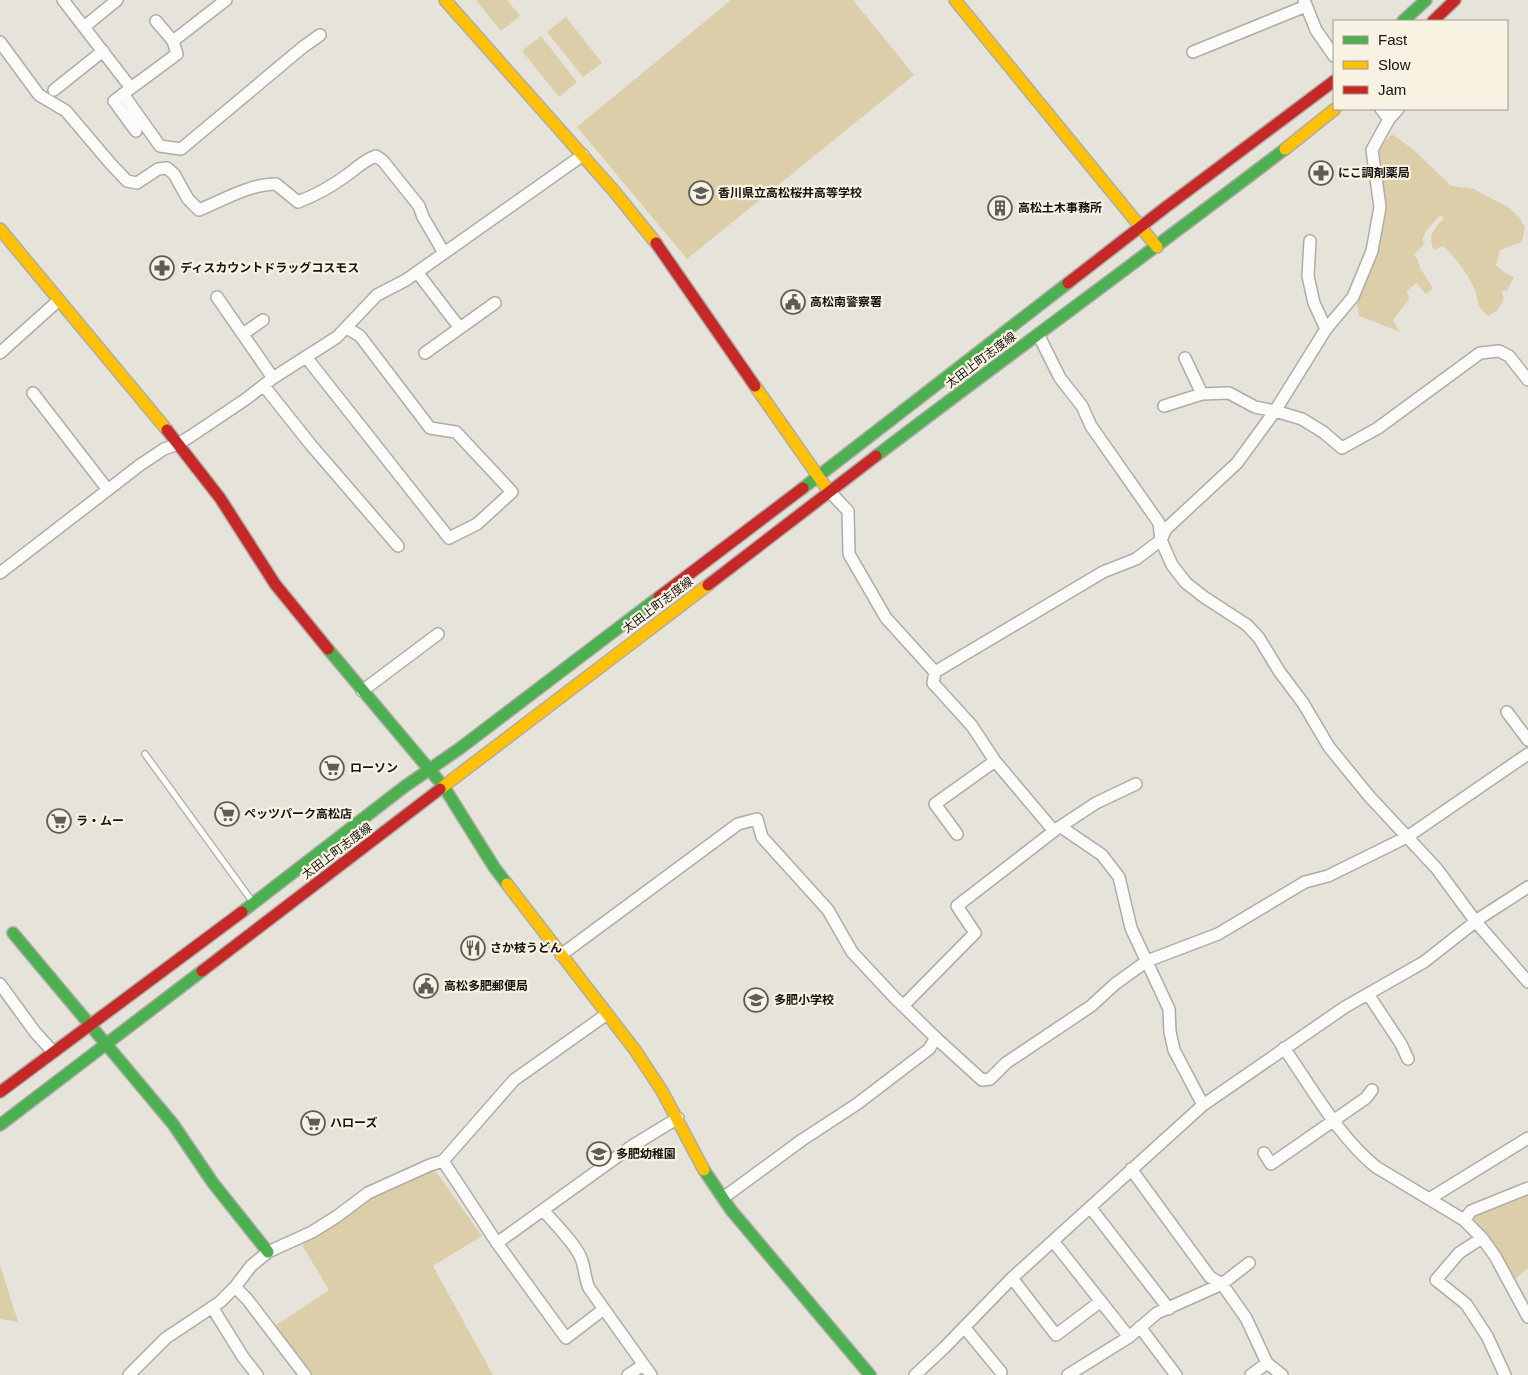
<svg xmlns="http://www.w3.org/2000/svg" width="1528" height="1375" viewBox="0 0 1528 1375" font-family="Helvetica,'Noto Sans JP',sans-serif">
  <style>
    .green { fill: #dccea8 }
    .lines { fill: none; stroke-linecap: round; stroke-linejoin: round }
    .lane-casing { stroke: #aeaca6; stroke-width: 8 }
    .street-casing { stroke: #aeaca6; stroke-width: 14 }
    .fast-casing { stroke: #aeaca6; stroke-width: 14 }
    .slow-casing { stroke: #aeaca6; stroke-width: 14 }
    .jam-casing { stroke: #aeaca6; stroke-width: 14 }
    .lane { stroke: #fbfbfa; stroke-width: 5.5 }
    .street { stroke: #fbfbfa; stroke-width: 11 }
    .fast { stroke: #4caf50; stroke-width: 11 }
    .slow { stroke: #ffc107; stroke-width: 11 }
    .jam { stroke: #c62828; stroke-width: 11 }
    .labels { text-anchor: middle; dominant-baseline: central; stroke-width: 4.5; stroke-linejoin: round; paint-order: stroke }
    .poi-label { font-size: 12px; font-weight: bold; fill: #15130e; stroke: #f8f2e3; text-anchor: start }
    .street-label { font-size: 12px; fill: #15130e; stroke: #f8f2e3 }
  </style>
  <rect width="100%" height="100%" fill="#e6e3db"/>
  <path class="green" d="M 476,0 L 507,0 L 520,16 L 501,31 Z
    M 731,0 L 853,0 L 914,75 L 687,259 L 577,127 Z
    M 566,17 L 602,63 L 583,77 L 547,32 Z
    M 541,36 L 577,82 L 559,97 L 522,51 Z
    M 1392,134 L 1415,151 L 1451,186 L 1474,189 L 1509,208 L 1519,217 L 1525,227 L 1522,242 L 1500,250 L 1496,265 L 1505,273 L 1514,277 L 1507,291 L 1501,291 L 1504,298 L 1498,310 L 1488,316 C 1473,302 1481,303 1474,288 C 1468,274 1454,256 1443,246 L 1434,250 C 1427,236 1434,229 1444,218 L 1440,215 L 1426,231 L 1422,240 L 1425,243 L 1414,255 L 1418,260 L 1420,268 L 1433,288 L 1426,294 L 1416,283 L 1407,291 L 1409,299 L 1393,320 L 1400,332 L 1359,316 L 1357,303 L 1376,256 L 1385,192 L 1379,173 L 1380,147 Z
    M 434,1169 L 482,1236 L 433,1266 L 493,1375 L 313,1375 L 275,1326 L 329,1290 L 302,1245 L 369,1198 Z
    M 1528,1194 L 1528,1268 L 1513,1281 L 1470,1218 L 1490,1206 Z
    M 0,1265 L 18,1322 L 0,1319 Z"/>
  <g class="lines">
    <g class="lane-casing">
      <path id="lane" d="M 145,754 L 252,901"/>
    </g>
    <g class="street-casing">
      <path id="street" d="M 63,0 L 131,88 L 114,101 L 136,131
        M 1304,0 L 1316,30 L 1334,56
        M 156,21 L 173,41
        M 84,27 L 117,0
        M 0,42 L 39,95 L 66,111 L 110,163 L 127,181 L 137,183 L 158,169 L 167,168 L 174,174 L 188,199 L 199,210 C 223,200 250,184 276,184 L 298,202 C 316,195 331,187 347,175 C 357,168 364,160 376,156 L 383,161 L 419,206 L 423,217 L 444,253
        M 1193,52 L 1306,6
        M 131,88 L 177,54 L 173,41 L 226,0
        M 54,90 L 103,51
        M 123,94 L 160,146 L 181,149 L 303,47 L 320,35
        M 1389,119 L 1398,109
        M 417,272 L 459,327
        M 217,297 L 273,378
        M 1326,329 L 1353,297 L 1372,251 L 1380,207 L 1372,150 L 1389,119 L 1381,109
        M 243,334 L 263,320
        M 1038,334 L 1060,378 L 1082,406 L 1091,426 L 1159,523 L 1161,540 L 1172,565 L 1186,583 L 1204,597 L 1247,625 L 1259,638 L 1279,671 L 1303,703 L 1329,747 L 1369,796 L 1437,869 L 1476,922 L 1528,982
        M 0,353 L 59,300
        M 425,353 L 495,303
        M 306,357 L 449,538 L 477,524 L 512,492 L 456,432 L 430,428 L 360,336 L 347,328
        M 1185,358 L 1202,394 L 1229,393 L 1255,407 L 1275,411 L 1302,419 L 1323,432 L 1342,448 L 1378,428 L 1480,353 L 1499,351 L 1509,356 L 1528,380
        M 264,386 L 311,445 L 398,546
        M 33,393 L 108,490
        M 1164,406 L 1202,394
        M 830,492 L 848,511 L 849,554 L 886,618 L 935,672 L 933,683 L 972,726 L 995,761 L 1054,831 L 957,906 L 975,933 L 903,1006
        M 0,573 L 140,465 L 164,449 L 178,444 L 191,436 L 246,399 L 273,378 L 337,337 L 377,295 L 406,280 L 583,155
        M 935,672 L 1103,572 L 1136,559 L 1161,540 L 1166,529 L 1237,463 L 1275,411 L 1326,329 L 1314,303 L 1308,276 L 1310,241
        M 362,691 L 438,634
        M 1507,712 L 1528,740
        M 1061,827 L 1102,855 L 1119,877 L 1131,928 L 1169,1009 L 1170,1032 L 1174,1050 L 1203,1105
        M 1055,830 L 1096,803 L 1136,784
        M 957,834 L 935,804 L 995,761
        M 561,955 L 738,824 L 757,819 L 762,837 L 828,910 L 852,952 L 894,997 L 936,1038 L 929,1049 L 857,1104 L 802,1140 L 723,1198
        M 0,984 L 35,1032 L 53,1052
        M 1368,994 L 1401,1044 L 1408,1059
        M 936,1038 L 982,1080 L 990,1079 L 1006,1063 L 1091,1006 L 1115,984 L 1147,961 L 1218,934 L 1305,882 L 1328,876 L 1407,837 L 1528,754
        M 1284,1048 C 1312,1088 1338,1136 1376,1167 L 1464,1220 L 1482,1238 L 1495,1256 L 1528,1317
        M 1264,1153 L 1271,1164 L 1366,1098 L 1372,1090
        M 443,1161 L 514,1080 L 607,1014
        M 1131,1169 L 1210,1277 L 1222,1284 L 1246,1318 L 1267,1363 L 1282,1375
        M 1429,1199 L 1528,1138
        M 1090,1207 L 1169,1309
        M 543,1210 C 554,1223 578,1246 582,1261 C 585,1270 585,1279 589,1288 L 651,1375
        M 1464,1220 L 1471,1211 L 1528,1188
        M 1482,1238 L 1459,1253 L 1436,1280 L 1466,1304 L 1487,1336 L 1505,1375
        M 1053,1241 L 1129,1337
        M 497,1243 L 632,1146 L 678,1118
        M 1012,1278 L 1056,1335 L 1101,1301
        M 235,1287 L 247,1299 L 305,1375
        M 212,1307 L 243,1357 L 257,1375
        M 964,1327 L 1001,1372
        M 1140,1327 L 1176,1375
        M 129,1375 L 166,1338 L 220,1302 L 235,1287 L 251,1266 L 268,1252 L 312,1232 L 336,1217 L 368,1193 L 430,1165 L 443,1161 L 497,1243 L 566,1338 L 604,1309
        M 628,1375 L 643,1365
        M 915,1375 L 944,1348 L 1012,1278 L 1203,1105 L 1345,1007 L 1424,962 L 1480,918 L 1528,887
        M 1068,1375 L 1129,1337 L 1157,1313 L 1222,1284 L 1249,1263
        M 1251,1375 L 1267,1363"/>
    </g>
    <g class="fast-casing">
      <path id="fast" d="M 1403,21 L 1426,0
        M 876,456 C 1011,353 1149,253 1285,149
        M 803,488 L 1068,283
        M 328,649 L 444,787 L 494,867 L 507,884
        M 242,912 L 404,787 L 459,749 L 659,597
        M 13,933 L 173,1124 L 213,1183 L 268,1252
        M 0,1125 L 202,971
        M 704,1170 L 731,1210 L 870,1375"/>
    </g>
    <g class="slow-casing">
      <path id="slow" d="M 445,0 L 614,191 L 656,243
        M 955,0 L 1157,247
        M 1285,149 L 1335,109
        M 0,229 L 167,430
        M 755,386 L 825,486
        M 440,789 L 708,585
        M 507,884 L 635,1050 L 662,1091 L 704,1170"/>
    </g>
    <g class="jam-casing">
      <path id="jam" d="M 1433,21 L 1455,0
        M 656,243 L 755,386
        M 1068,283 L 1166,207 L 1334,81
        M 167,430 L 220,498 L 275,584 L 328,649
        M 708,585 L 876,456
        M 659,597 L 803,488
        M 202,971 L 440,789
        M 0,1092 L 242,912"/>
    </g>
    <use href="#lane" class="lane"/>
    <use href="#street" class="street"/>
    <use href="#fast" class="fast"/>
    <use href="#slow" class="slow"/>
    <use href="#jam" class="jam"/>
  </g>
  <defs>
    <g id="pharmacy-ring" transform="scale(1.25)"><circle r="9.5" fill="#f8f2e3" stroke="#5e5c56" stroke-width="1.5"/><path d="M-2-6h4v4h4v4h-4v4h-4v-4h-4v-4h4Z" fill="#5e5c56"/></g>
    <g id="school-ring" transform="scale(1.25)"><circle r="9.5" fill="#f8f2e3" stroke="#5e5c56" stroke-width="1.5"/><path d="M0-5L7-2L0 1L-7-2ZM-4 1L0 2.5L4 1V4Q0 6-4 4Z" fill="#5e5c56"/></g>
    <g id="building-ring" transform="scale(1.25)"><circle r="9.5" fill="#f8f2e3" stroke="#5e5c56" stroke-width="1.5"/><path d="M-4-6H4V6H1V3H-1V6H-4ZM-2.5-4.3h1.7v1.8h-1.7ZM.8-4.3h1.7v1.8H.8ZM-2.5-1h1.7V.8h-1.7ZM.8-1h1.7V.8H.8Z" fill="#5e5c56"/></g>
    <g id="civic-ring" transform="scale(1.25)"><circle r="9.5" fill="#f8f2e3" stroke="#5e5c56" stroke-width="1.5"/><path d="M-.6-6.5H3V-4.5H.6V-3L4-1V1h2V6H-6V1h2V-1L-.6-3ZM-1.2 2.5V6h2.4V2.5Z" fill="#5e5c56"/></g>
    <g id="supermarket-ring" transform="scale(1.25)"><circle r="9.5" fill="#f8f2e3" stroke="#5e5c56" stroke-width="1.5"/><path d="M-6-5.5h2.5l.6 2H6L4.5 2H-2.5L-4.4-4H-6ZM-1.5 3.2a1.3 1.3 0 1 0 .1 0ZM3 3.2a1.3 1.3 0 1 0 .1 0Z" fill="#5e5c56"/></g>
    <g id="restaurant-ring" transform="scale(1.25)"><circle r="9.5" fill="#f8f2e3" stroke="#5e5c56" stroke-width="1.5"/><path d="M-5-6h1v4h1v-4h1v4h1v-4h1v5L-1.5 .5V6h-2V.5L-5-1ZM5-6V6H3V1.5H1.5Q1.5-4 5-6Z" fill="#5e5c56"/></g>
  </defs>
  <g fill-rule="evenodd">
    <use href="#pharmacy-ring" x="1321" y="173"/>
    <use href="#school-ring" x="701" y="193"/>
    <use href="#building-ring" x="1000" y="208"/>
    <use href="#pharmacy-ring" x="162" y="268"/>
    <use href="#civic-ring" x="793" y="302"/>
    <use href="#supermarket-ring" x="332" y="768"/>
    <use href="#supermarket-ring" x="227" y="814"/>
    <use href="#supermarket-ring" x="59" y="821"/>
    <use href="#restaurant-ring" x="473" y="948"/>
    <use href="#civic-ring" x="426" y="986"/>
    <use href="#school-ring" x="756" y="1000"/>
    <use href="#supermarket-ring" x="313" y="1123"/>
    <use href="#school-ring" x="599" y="1154"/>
  </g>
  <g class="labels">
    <g class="poi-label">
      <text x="1338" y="173">にこ調剤薬局</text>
      <text x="718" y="193">香川県立高松桜井高等学校</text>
      <text x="1018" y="208">高松土木事務所</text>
      <text x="180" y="268">ディスカウントドラッグコスモス</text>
      <text x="810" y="302">高松南警察署</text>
      <text x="350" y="768">ローソン</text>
      <text x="244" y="814">ペッツパーク高松店</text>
      <text x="76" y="821">ラ・ムー</text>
      <text x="490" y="948">さか枝うどん</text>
      <text x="444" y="986">高松多肥郵便局</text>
      <text x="774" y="1000">多肥小学校</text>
      <text x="330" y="1123">ハローズ</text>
      <text x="616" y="1154">多肥幼稚園</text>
    </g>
    <g class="street-label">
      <text transform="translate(981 360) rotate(-37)">太田上町志度線</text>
      <text transform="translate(658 605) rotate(-37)">太田上町志度線</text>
      <text transform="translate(337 851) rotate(-37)">太田上町志度線</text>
    </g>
  </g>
  <rect x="1333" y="20" width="175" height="90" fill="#f8f2e3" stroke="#9d998e"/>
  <rect x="1343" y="36" width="25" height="8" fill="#4caf50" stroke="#9d998e"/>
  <text x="1378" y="45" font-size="15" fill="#15130e">Fast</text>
  <rect x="1343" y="61" width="25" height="8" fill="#ffc107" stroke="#9d998e"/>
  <text x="1378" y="70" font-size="15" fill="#15130e">Slow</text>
  <rect x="1343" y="86" width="25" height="8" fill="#c62828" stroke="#9d998e"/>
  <text x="1378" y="95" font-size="15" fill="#15130e">Jam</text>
</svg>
